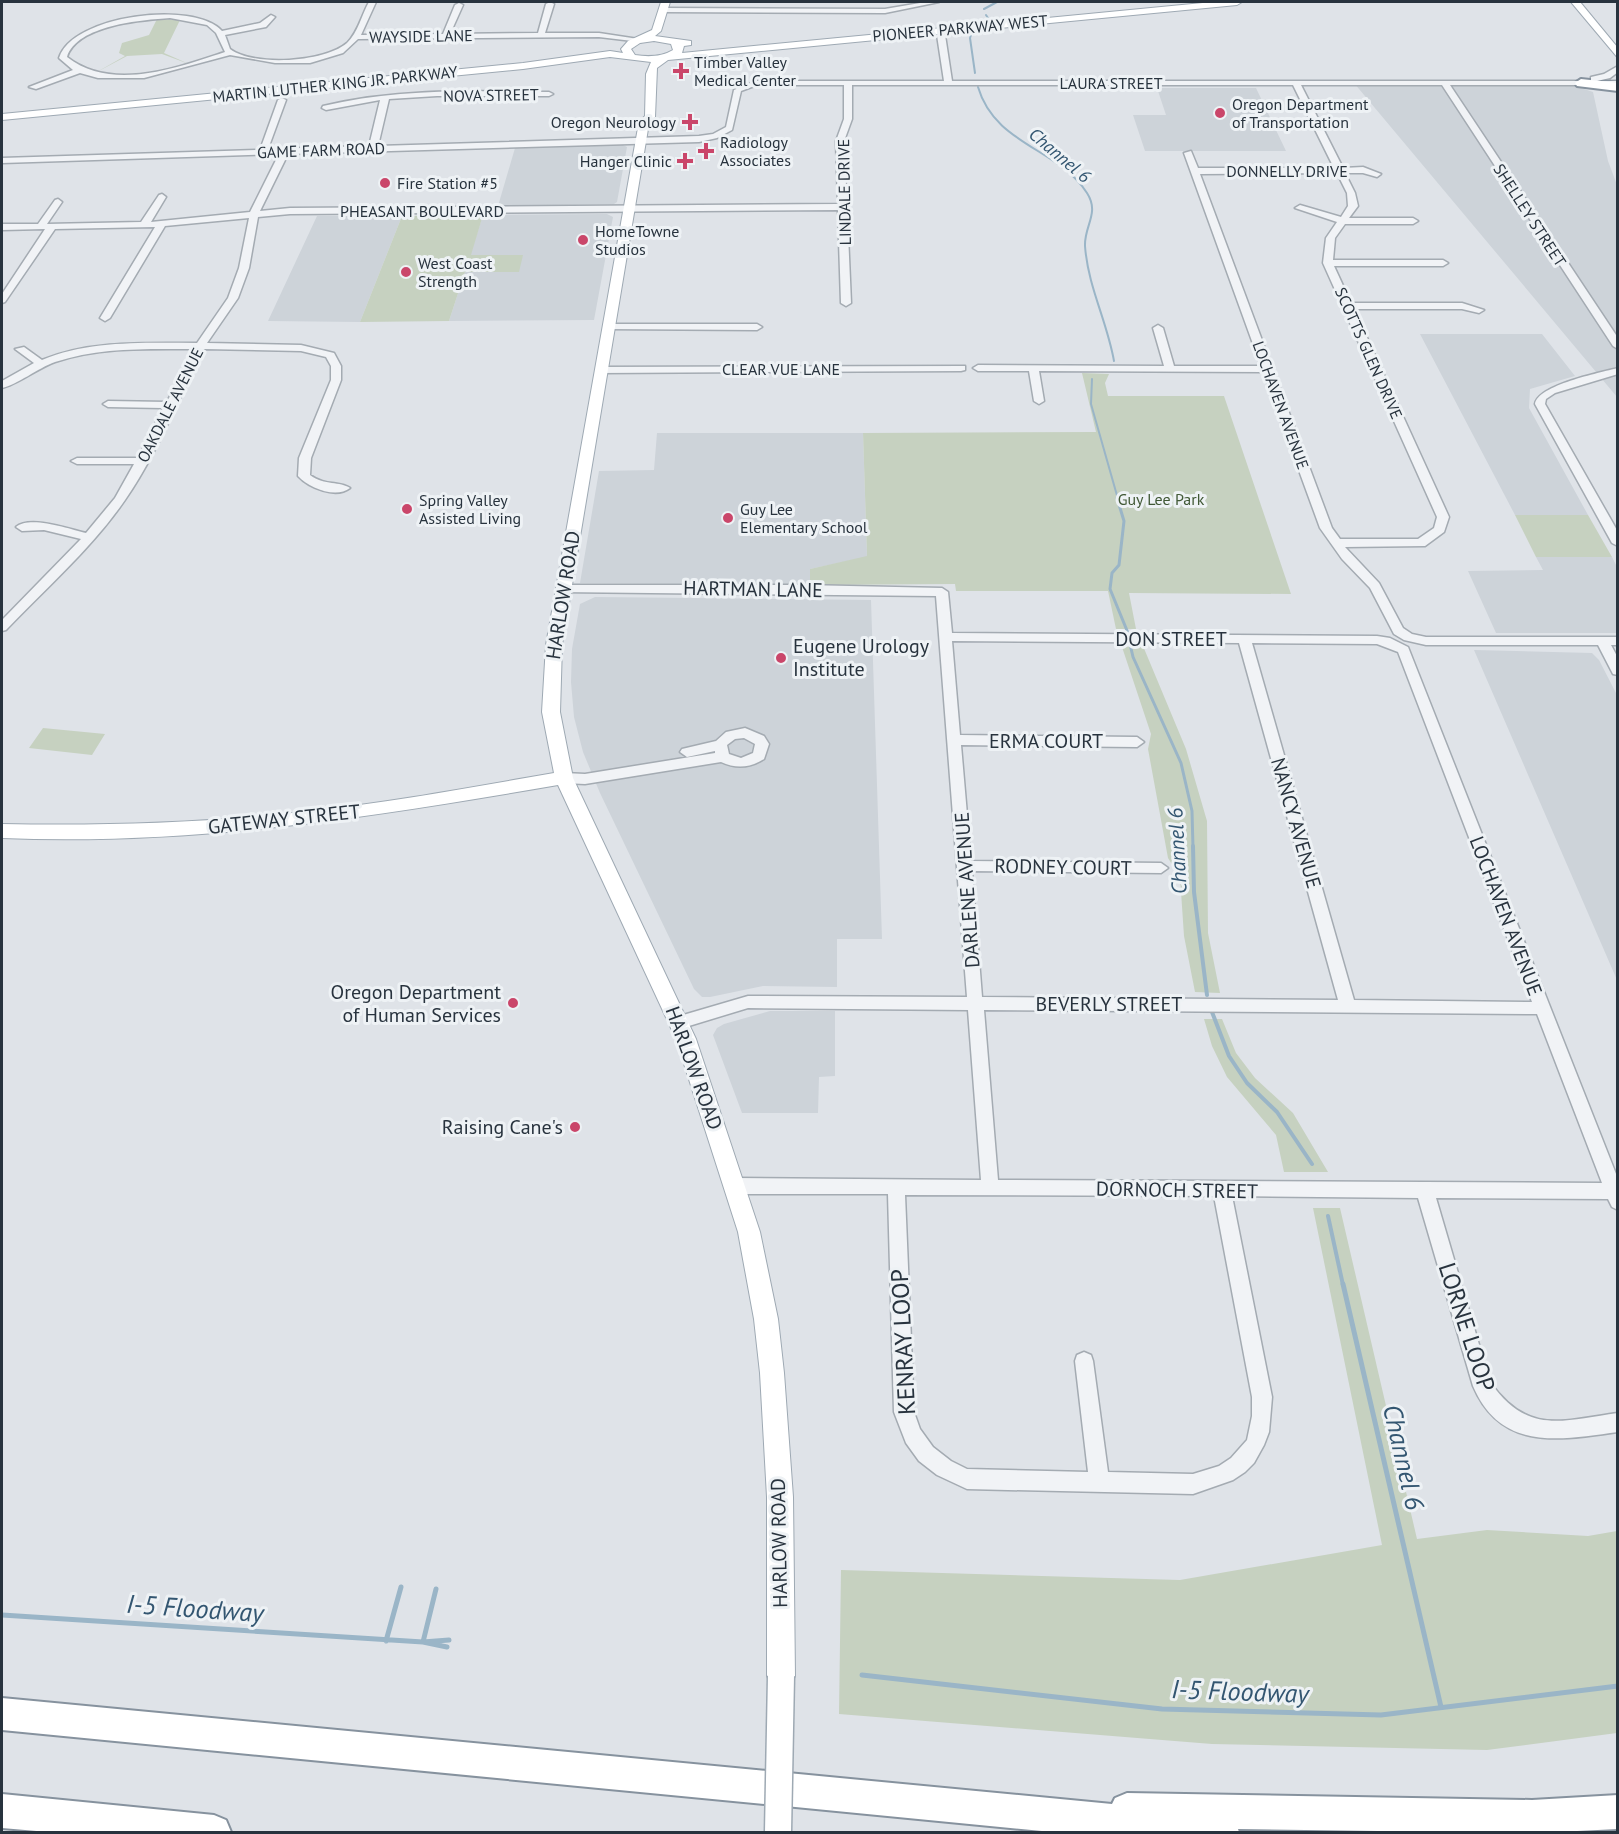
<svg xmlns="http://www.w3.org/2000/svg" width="1619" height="1834" viewBox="0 0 1619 1834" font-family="'PT Sans',sans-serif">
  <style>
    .built { fill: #cdd3d9 }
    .green { fill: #c6d1c0 }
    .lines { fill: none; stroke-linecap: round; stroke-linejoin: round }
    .stream-far3 { stroke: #9ab5c7; stroke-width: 2 }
    .stream-far2 { stroke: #9ab5c7; stroke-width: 3 }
    .stream-far1 { stroke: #9ab5c7; stroke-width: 4 }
    .stream { stroke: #9ab5c7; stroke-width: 5 }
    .minor-casing { stroke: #a4abb2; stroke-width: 3 }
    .major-casing { stroke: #9ea9b3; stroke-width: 2 }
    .highway-casing { stroke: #86929e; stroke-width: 4 }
    .minor { fill: #f1f3f6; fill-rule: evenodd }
    .major { fill: #fff; fill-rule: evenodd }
    .highway { fill: #fff; fill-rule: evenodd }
    .major-bridge-casing { stroke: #9ea9b3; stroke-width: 29; stroke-linecap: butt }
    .major-bridge { stroke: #fff; stroke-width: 26 }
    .poi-dot { fill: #ca466a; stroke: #eef2f5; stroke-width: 2 }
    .labels { text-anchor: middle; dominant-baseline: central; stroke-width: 6; stroke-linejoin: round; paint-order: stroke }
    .far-street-label { font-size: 16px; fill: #28333e; stroke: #eef2f5 }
    .far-poi-label { font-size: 16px; fill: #28333e; stroke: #eef2f5; text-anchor: start }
    .far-park-label { font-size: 16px; fill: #415936; stroke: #eef2f5 }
    .far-water-label { font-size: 18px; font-style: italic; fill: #335671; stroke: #eef2f5 }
    .street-label { font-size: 20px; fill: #28333e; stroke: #eef2f5 }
    .poi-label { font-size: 20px; fill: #28333e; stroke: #eef2f5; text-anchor: end }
    .water-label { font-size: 21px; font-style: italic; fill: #335671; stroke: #eef2f5 }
    .near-street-label { font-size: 24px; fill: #28333e; stroke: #eef2f5 }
    .near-water-label { font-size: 26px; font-style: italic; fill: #335671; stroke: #eef2f5 }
  </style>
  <rect width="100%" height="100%" fill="#dfe3e8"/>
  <path class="built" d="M 1354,83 L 1566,83 L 1593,92 L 1608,161 L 1617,185 L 1617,397 Z
    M 1157,88 L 1256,88 L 1286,151 L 1145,151 L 1133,115 L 1166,115 Z
    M 621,144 L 627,147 L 617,202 L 614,204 L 498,206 L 515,148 Z
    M 607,214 L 613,217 L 594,320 L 449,321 L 465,272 L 518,272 L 522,255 L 470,255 L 483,215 Z
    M 317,216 L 402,216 L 360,322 L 268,321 Z
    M 1420,334 L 1542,334 L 1575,376 L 1530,389 L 1529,408 L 1588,515 L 1515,515 Z
    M 657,433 L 863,433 L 867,557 L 810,569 L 810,585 L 580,583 L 599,471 L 654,470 Z
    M 1536,557 L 1612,557 L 1617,567 L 1617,633 L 1496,633 L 1468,571 L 1543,570 Z
    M 595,597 L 871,600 L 882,939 L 837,939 L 837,987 L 763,986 L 710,997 L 702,997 L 694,989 L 600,793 L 583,752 L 574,717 L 571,682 L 572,649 L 580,604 Z
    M 1474,650 L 1592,653 L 1599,660 L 1617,695 L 1617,980 Z
    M 770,1011 L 835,1011 L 835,1076 L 819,1077 L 818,1113 L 742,1113 L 713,1035 L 717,1028 L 724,1024 Z"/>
  <path class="green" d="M 157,19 L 180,20 L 164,53 L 189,64 L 162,54 L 127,56 L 95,73 L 125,56 L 119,53 L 122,43 L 149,35 Z
    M 483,215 L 471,255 L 523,255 L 519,272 L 465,272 L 449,321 L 360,322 L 402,216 Z
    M 1082,373 L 1109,374 L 1105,383 L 1108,396 L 1224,396 L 1291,594 L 1129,593 L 1136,629 L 1116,629 L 1108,591 L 956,591 L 955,584 L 810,585 L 810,569 L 867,556 L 863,433 L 1096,432 Z
    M 1515,515 L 1588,515 L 1612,557 L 1536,557 Z
    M 1143,646 L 1186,749 L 1207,821 L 1208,933 L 1220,993 L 1195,992 L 1184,936 L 1180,877 L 1168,858 L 1148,749 L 1151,734 L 1122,647 Z
    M 43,728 L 105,734 L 92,755 L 29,748 Z
    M 1204,1019 L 1222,1019 L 1236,1053 L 1255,1078 L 1293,1113 L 1328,1172 L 1284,1172 L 1276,1135 L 1227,1077 L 1212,1046 Z
    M 1313,1208 L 1340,1208 L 1417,1539 L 1487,1530 L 1588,1536 L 1617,1531 L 1617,1733 L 1487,1750 L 1212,1744 L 839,1714 L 841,1570 L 1180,1580 L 1382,1545 Z"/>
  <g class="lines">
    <path class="stream-far3" d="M 984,9 L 997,2
      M 986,15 L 988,18
      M 973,29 L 970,38 L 975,73
      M 978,87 C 995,145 1058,148 1087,193 C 1100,213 1084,226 1085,246 C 1088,287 1107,321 1114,361
      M 1092,379 L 1091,404 L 1118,499"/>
    <path class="stream-far2" d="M 1117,498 L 1124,521 L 1119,565 L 1112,573 L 1110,589 L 1128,633
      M 1130,644 L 1133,657 L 1181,763 L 1192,811 L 1193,848"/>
    <path class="stream-far1" d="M 1193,846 L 1194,892 L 1207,995
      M 1212,1012 L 1229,1056 L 1247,1083 L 1277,1112 L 1312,1164
      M 1328,1216 L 1343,1285"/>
    <path class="stream" d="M 1343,1284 L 1441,1707
      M 436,1589 L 423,1642 L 449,1640
      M 2,1615 L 423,1642 L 447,1647
      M 386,1641 L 401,1587
      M 862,1675 L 1162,1709 L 1381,1715 L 1618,1686"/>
    <g class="minor-casing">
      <path id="minor" d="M 369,2 L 376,2 L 361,35 L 443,34 L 455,5 L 459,3 L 463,5 L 450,34 L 538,33 L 546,4 L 550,2 L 554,4 L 545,33 L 599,33 L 645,40 L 641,42 L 599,37 L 358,39 L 343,53 L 310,63 L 275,63 L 230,55 L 144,78 L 98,78 L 80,73 L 36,89 L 29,87 L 73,70 L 59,58 C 72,15 194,0 222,31 L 260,23 L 271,15 L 275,17 L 266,27 L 225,35 L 230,49 C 254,67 325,62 347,43 C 358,33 362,14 369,2 ZM 170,18 L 207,25 L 216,33 L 225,52 C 176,68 112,92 67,57 C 77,25 142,20 170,18 Z
        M 926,2 L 939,2 L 885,13 L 664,12 L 660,10 L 664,8 L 885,9 Z
        M 941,33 L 945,35 L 952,81 L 1591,81 L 1591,77 L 1604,74 L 1618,66 L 1618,72 L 1610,78 L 1597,81 L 1618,81 L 1618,85 L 1450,85 L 1618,338 L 1618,349 L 1613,346 L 1442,85 L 1301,85 L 1343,168 L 1363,167 L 1381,174 L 1377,177 L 1363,173 L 1345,173 L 1355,193 L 1358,206 L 1349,218 L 1413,218 L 1418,221 L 1413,224 L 1345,224 L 1335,238 L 1333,260 L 1443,260 L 1448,263 L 1443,266 L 1334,266 L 1351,303 L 1462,303 L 1484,310 L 1479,313 L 1462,309 L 1354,309 L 1449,517 L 1444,532 L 1425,546 L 1345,547 L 1379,583 L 1403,628 L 1412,634 L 1426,637 L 1618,637 L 1618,645 L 1611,645 L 1618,658 L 1618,675 L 1613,674 L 1598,645 L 1426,645 L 1404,640 L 1394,634 L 1370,588 L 1342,559 L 1320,528 L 1263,372 L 1039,371 L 1044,401 L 1039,404 L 1034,401 L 1029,371 L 978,371 L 973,368 L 978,365 L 1164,366 L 1153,328 L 1158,325 L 1163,328 L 1174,366 L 1261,366 L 1184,153 L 1191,151 L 1198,168 L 1334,168 L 1293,85 L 852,85 L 852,119 L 844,141 L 851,303 L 846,306 L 841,303 L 838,210 L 290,214 L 258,217 L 249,268 L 238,298 L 207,343 L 301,345 L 334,353 L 341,366 L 341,380 L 311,458 L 310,475 C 325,486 340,481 350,488 C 336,499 309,488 298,476 L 299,458 L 331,380 L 331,366 L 326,357 L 301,351 L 204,349 C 179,397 156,456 125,500 C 92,548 46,588 6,630 L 2,631 L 2,620 L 81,539 L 44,530 L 22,531 L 16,527 C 30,515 69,529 86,533 L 115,498 L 134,464 L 77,464 L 71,461 L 77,458 L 138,458 L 163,408 L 108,407 L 103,404 L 108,401 L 167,402 L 194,349 C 148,349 100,347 55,362 C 38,368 17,385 2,388 L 2,381 L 34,363 L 15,349 L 24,347 L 42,360 C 90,340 146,343 197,343 L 228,298 L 239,268 L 249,218 L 165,226 L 110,318 L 105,321 L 100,318 L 155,227 L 55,229 L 5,302 L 2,303 L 2,294 L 45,229 L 2,230 L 2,224 L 38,224 L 55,200 L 58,199 L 62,202 L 47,224 L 141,222 L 159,195 L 162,194 L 166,197 L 151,222 L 250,212 L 279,154 L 2,163 L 2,158 L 260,150 L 278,100 L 282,98 L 286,100 L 268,149 L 369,146 L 380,100 L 326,110 L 322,108 L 323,106 C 398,88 473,91 549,92 L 553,94 L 549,96 L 437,96 L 389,99 L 378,146 L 699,136 L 713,134 L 726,127 L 734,90 L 756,81 L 944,81 L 937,35 ZM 757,85 L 844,85 L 844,119 L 836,141 L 838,204 L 290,208 L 260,211 L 288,154 L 699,142 L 717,138 L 732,130 L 741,91 ZM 1337,173 L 1347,193 L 1348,206 L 1341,217 L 1300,205 L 1295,208 L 1337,222 L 1326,238 L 1323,263 L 1437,517 L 1434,528 L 1418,539 L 1340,539 L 1332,528 L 1200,174 Z
        M 609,324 L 757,324 L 762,327 L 757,330 L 605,329 L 605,325 Z
        M 965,366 L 965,370 L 961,371 L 601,373 L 596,370 L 601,367 Z
        M 1618,368 L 1618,374 L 1555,393 L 1546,399 L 1545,404 L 1618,532 L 1618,546 L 1612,543 L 1535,404 C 1538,385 1599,373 1618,368 Z
        M 564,585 L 803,585 L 942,588 L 948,592 L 952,633 L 1377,636 L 1390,638 L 1408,647 L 1618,1179 L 1618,1210 L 1612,1207 L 1608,1199 L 1436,1198 L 1490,1382 C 1528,1435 1560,1421 1618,1413 L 1618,1432 C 1560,1440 1501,1452 1473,1386 L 1418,1198 L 1232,1196 L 1272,1397 L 1269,1432 L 1264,1445 L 1254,1463 L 1245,1472 L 1233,1480 L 1193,1494 L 967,1489 L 937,1475 L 919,1461 L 906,1443 L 894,1412 L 888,1194 L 736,1194 L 730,1191 L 727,1186 L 730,1181 L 736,1178 L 981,1180 L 968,1010 L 748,1008 L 679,1029 L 673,1028 L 671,1023 L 673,1018 L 748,996 L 967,997 L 936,596 L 560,592 L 558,589 ZM 952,641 L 1239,643 L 1338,1000 L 982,997 L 972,871 L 1161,873 L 1168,868 L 1161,863 L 971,861 L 961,745 L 1137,747 L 1144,742 L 1137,737 L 960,735 ZM 1252,643 L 1377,644 L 1398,652 L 1532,1002 L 1354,1000 ZM 984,1010 L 1537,1014 L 1602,1183 L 998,1180 ZM 905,1195 L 1214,1196 L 1252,1397 L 1252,1416 L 1247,1440 L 1231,1458 L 1219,1466 L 1193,1474 L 1108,1472 L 1093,1361 L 1091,1355 L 1084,1352 L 1077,1355 L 1075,1361 L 1088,1472 L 967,1469 L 951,1461 L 933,1447 L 920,1429 L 914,1412 Z
        M 745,728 L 764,736 L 769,744 L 764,759 C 750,768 736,769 721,762 L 585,784 L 564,783 L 557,778 L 564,773 L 585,774 L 715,753 L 715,751 L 687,757 L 680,752 L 682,749 L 716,741 L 726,732 ZM 744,738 L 755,744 L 753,753 L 741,758 L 729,754 L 727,745 L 735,739 Z"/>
    </g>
    <g class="major-casing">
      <path id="major" d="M 661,2 L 670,2 L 661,31 L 655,36 L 691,41 L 691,45 L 684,46 L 682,53 L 1213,2 L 1242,2 L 1237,5 L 668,60 L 657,68 L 655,117 L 649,123 L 562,645 L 560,712 L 573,778 L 696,1039 L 760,1232 L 778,1319 L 784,1373 L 793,1497 L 795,1676 L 791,1686 L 781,1690 L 771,1686 L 767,1676 L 767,1497 L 760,1373 L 754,1319 L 738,1232 L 676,1039 L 558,785 C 374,817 190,846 2,838 L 2,824 C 105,826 208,823 311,811 C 393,802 473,787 554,773 L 542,712 L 546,645 L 639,122 L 645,116 L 646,74 L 651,62 L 610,57 L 523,69 L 2,120 L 2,114 L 523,63 L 610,51 L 623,53 L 621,49 L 628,41 L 652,30 ZM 654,41 L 671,44 L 673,50 C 661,57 648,57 635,55 L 631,49 L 640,43 Z
        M 1571,2 L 1580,2 L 1618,48 L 1618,58 Z"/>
    </g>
    <g class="highway-casing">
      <path id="highway" d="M 1581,79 L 1618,83 L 1618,91 L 1577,86 L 1575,83 Z
        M 2,1698 L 1112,1804 L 1115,1798 L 1127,1793 L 1532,1800 L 1618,1795 L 1618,1829 L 1557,1832 L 1449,1832 L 1238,1829 L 1239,1832 L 1052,1832 L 2,1730 Z
        M 2,1794 L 214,1815 L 226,1820 L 231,1832 L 48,1832 L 2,1828 Z"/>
    </g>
    <use href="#minor" class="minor"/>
    <use href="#major" class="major"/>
    <use href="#highway" class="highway"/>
    <g class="major-bridge-casing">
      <path id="major-bridge" d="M 778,1832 L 781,1676"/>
    </g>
    <use href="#major-bridge" class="major-bridge"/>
  </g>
  <g class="poi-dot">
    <path d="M678 62h6v6h6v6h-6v6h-6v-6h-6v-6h6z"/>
    <circle cx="1220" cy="113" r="6"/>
    <path d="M687 113h6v6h6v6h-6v6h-6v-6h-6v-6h6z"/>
    <path d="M703 142h6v6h6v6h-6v6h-6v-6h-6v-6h6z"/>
    <path d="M682 152h6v6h6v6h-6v6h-6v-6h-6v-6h6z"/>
    <circle cx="385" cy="183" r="6"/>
    <circle cx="583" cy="240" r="6"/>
    <circle cx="406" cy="272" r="6"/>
    <circle cx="407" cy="509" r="6"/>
    <circle cx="728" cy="518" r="6"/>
    <circle cx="781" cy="658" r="6"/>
    <circle cx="513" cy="1003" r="6"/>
    <circle cx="575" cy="1127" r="6"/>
  </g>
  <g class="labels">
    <g class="far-street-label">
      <text transform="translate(960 28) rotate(-5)">PIONEER PARKWAY WEST</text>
      <text transform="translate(421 36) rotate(-1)">WAYSIDE LANE</text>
      <text x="1111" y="83">LAURA STREET</text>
      <text transform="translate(335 84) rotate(-6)">MARTIN LUTHER KING JR. PARKWAY</text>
      <text transform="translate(491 95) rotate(-1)">NOVA STREET</text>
      <text transform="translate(321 150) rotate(-2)">GAME FARM ROAD</text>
      <text x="1287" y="171">DONNELLY DRIVE</text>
      <text transform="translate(844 192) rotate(-91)">LINDALE DRIVE</text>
      <text x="422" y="211">PHEASANT BOULEVARD</text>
      <text transform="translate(1530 215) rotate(57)">SHELLEY STREET</text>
      <text transform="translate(1369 353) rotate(66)">SCOTTS GLEN DRIVE</text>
      <text x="781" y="369">CLEAR VUE LANE</text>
      <text transform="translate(170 405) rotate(-63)">OAKDALE AVENUE</text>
      <text transform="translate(1281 405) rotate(70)">LOCHAVEN AVENUE</text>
    </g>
    <g class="far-poi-label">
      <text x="694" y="62">Timber Valley<tspan x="694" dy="18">Medical Center</tspan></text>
      <text x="1232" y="104">Oregon Department<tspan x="1232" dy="18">of Transportation</tspan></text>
      <text x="676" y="122" text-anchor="end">Oregon Neurology</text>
      <text x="720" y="142">Radiology<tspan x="720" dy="18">Associates</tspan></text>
      <text x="672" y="161" text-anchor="end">Hanger Clinic</text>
      <text x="397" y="183">Fire Station #5</text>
      <text x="595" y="231">HomeTowne<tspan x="595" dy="18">Studios</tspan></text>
      <text x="418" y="263">West Coast<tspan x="418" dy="18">Strength</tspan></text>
      <text x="419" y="500">Spring Valley<tspan x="419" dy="18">Assisted Living</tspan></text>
      <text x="740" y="509">Guy Lee<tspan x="740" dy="18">Elementary School</tspan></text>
    </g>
    <g class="far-park-label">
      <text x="1161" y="499">Guy Lee Park</text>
    </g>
    <g class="far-water-label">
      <text transform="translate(1060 155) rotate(40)">Channel 6</text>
    </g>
    <g class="street-label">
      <text transform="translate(753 589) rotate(1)">HARTMAN LANE</text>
      <text transform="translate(563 595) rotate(-81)">HARLOW ROAD</text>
      <text x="1171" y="639">DON STREET</text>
      <text x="1046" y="741">ERMA COURT</text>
      <text transform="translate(284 819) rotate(-6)">GATEWAY STREET</text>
      <text transform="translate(1296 823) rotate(74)">NANCY AVENUE</text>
      <text transform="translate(1063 867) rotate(1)">RODNEY COURT</text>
      <text transform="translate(967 890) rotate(-94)">DARLENE AVENUE</text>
      <text transform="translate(1506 916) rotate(69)">LOCHAVEN AVENUE</text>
      <text x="1109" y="1004">BEVERLY STREET</text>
      <text transform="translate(694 1068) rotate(70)">HARLOW ROAD</text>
      <text transform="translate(1177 1190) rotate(1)">DORNOCH STREET</text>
      <text transform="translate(779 1543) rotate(-91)">HARLOW ROAD</text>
    </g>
    <g class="poi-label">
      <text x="793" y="646" text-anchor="start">Eugene Urology<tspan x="793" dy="23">Institute</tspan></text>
      <text x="501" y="992">Oregon Department<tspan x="501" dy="23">of Human Services</tspan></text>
      <text x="563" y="1127">Raising Cane's</text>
    </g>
    <g class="water-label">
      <text transform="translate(1177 851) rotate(-93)">Channel 6</text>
    </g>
    <g class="near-street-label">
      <text transform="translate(1467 1327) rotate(72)">LORNE LOOP</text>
      <text transform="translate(903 1342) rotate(-93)">KENRAY LOOP</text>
    </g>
    <g class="near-water-label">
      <text transform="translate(1404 1457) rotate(77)">Channel 6</text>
      <text transform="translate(195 1608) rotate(4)">I-5 Floodway</text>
      <text transform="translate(1240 1691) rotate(2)">I-5 Floodway</text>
    </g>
  </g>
  <rect width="1619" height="1834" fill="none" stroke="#28333e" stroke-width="6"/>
</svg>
